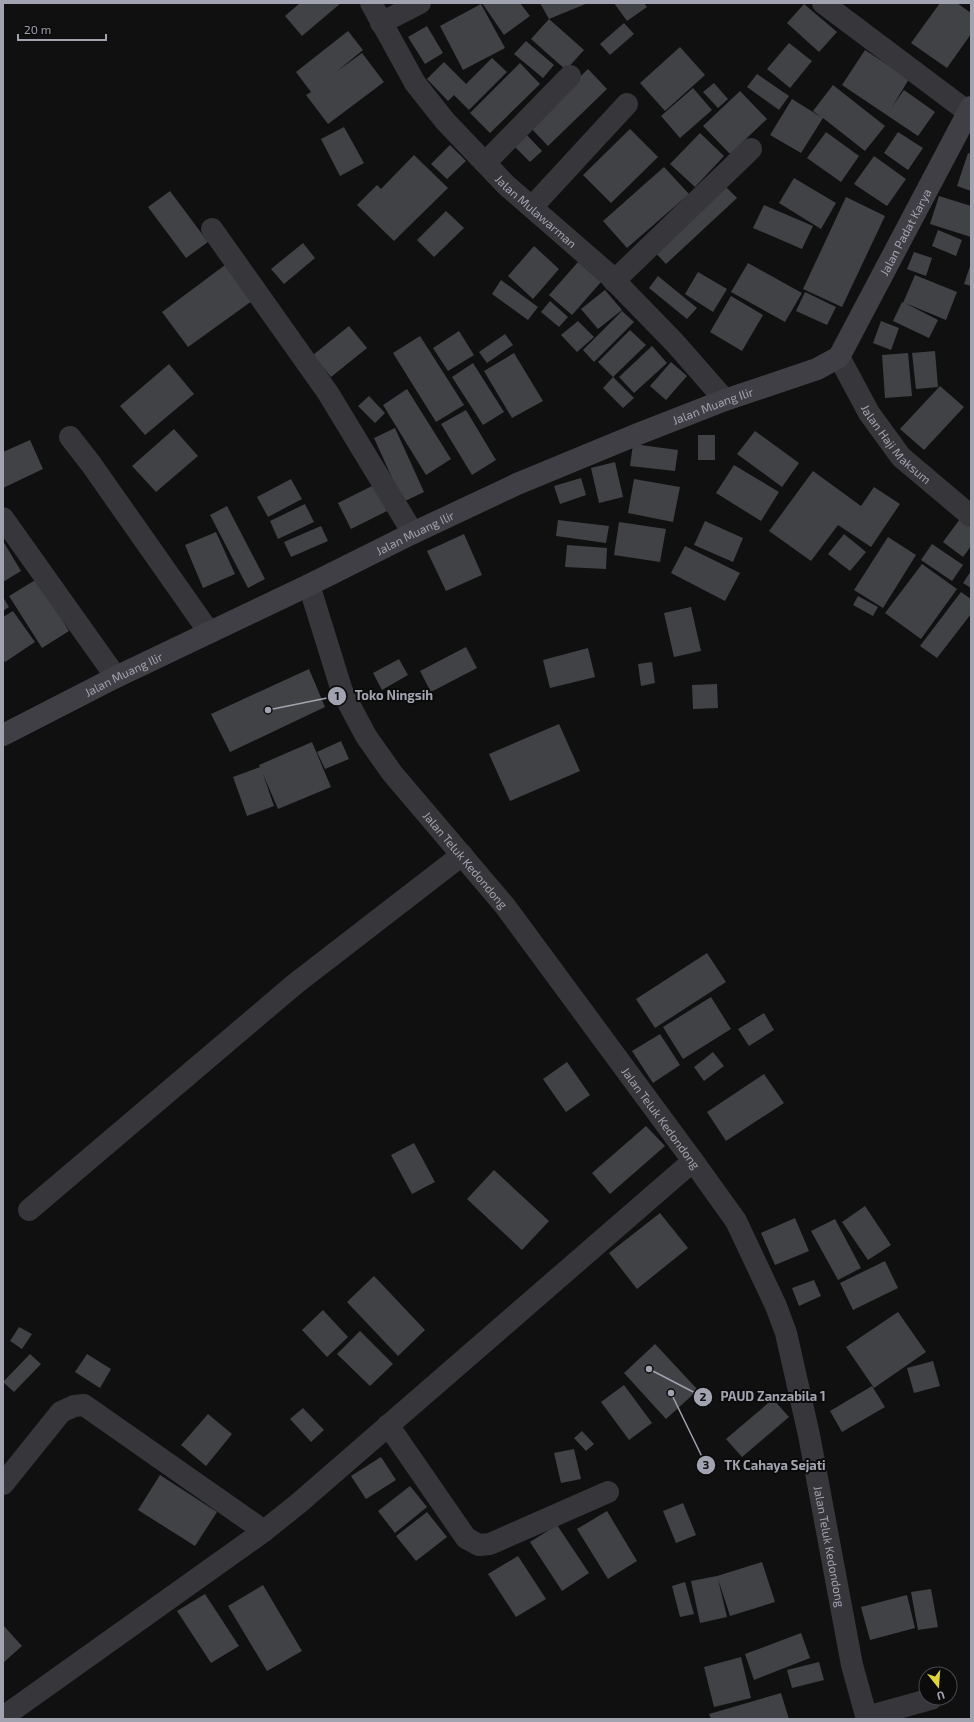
<svg xmlns="http://www.w3.org/2000/svg" width="974" height="1722" viewBox="0 0 974 1722" font-family="'Exo 2',sans-serif">
  <style>
    .building { fill: #414246 }
    .lines { fill: none; stroke-linecap: round; stroke-linejoin: round }
    .street { stroke: #36363b; stroke-width: 22 }
    .secondary { stroke: #403f45; stroke-width: 22 }
    .labels { text-anchor: middle; dominant-baseline: central; stroke-width: 4; stroke-linejoin: round; paint-order: stroke }
    .street-label { font-size: 12px; fill: #a2a3b0; stroke: #0b0b0c }
    .leader { fill: none; stroke: #a2a3b0; stroke-width: 1.5 }
    .callout-dot { fill: #a2a3b0; stroke: #0b0b0c; stroke-width: 1.5 }
    .mark-label { font-size: 12px; text-anchor: middle; font-weight: bold; fill: #111 }
    .callout-label { font-size: 13px; text-anchor: middle; font-weight: bold; fill: #a2a3b0; stroke: #0b0b0c; stroke-width: 4; stroke-linejoin: round; paint-order: stroke }
  </style>
  <rect width="100%" height="100%" fill="#101011"/>
  <path class="building" d="M 300,3 L 341,3 L 302,36 L 285,16 Z
    M 482,3 L 520,3 L 530,16 L 504,35 Z
    M 540,3 L 588,3 L 549,19 Z
    M 614,3 L 644,3 L 647,7 L 627,21 Z
    M 940,3 L 957,3 L 971,13 L 971,34 L 947,68 L 911,43 Z
    M 481,4 L 505,48 L 463,70 L 440,26 Z
    M 804,4 L 837,32 L 819,52 L 787,23 Z
    M 549,19 L 584,50 L 566,70 L 531,39 Z
    M 624,23 L 634,34 L 610,55 L 600,44 Z
    M 427,26 L 443,53 L 425,64 L 408,37 Z
    M 348,31 L 363,50 L 336,72 L 362,53 L 384,82 L 328,124 L 306,95 L 311,92 L 296,72 Z
    M 526,41 L 554,65 L 543,78 L 514,54 Z
    M 789,43 L 812,61 L 790,88 L 767,69 Z
    M 680,47 L 705,75 L 665,111 L 640,83 Z
    M 865,50 L 909,79 L 892,107 L 904,90 L 935,112 L 918,136 L 842,85 Z
    M 492,58 L 507,72 L 469,110 L 454,95 L 448,101 L 427,79 L 444,62 L 466,84 Z
    M 520,63 L 540,84 L 490,133 L 470,113 Z
    M 588,69 L 607,89 L 548,146 L 529,126 Z
    M 757,74 L 789,96 L 779,110 L 747,87 Z
    M 714,83 L 728,99 L 718,108 L 703,92 Z
    M 833,85 L 885,126 L 865,151 L 823,118 L 801,153 L 770,135 L 792,99 L 821,117 L 813,111 Z
    M 693,88 L 712,110 L 680,138 L 661,116 Z
    M 740,91 L 767,119 L 730,154 L 703,126 Z
    M 344,127 L 364,163 L 340,176 L 321,139 Z
    M 630,129 L 658,157 L 611,203 L 583,175 Z
    M 523,131 L 542,151 L 530,162 L 511,143 Z
    M 826,132 L 859,156 L 841,182 L 807,158 Z
    M 898,132 L 923,148 L 908,170 L 884,153 Z
    M 700,133 L 724,156 L 695,187 L 670,164 Z
    M 450,145 L 466,161 L 447,179 L 431,164 Z
    M 968,153 L 971,154 L 971,191 L 957,186 Z
    M 414,155 L 448,188 L 394,241 L 357,205 L 377,185 L 381,189 Z
    M 874,156 L 906,179 L 887,206 L 854,184 Z
    M 664,167 L 689,194 L 627,248 L 603,221 Z
    M 794,178 L 836,203 L 821,229 L 779,203 Z
    M 721,182 L 737,198 L 666,264 L 651,248 Z
    M 170,191 L 208,242 L 186,258 L 148,207 Z
    M 939,196 L 971,206 L 971,237 L 930,224 Z
    M 846,197 L 885,216 L 842,307 L 803,289 Z
    M 764,205 L 813,226 L 802,249 L 753,228 Z
    M 446,211 L 464,228 L 434,257 L 417,240 Z
    M 938,230 L 962,240 L 956,256 L 932,246 Z
    M 303,243 L 315,258 L 284,284 L 271,269 Z
    M 534,246 L 559,269 L 533,299 L 508,276 Z
    M 914,252 L 932,258 L 926,276 L 907,269 Z
    M 578,262 L 601,282 L 572,315 L 549,295 Z
    M 748,263 L 802,293 L 785,322 L 731,292 Z
    M 971,263 L 971,286 L 964,284 Z
    M 225,265 L 252,301 L 188,347 L 162,312 Z
    M 698,272 L 727,289 L 713,312 L 685,294 Z
    M 915,275 L 957,292 L 946,320 L 905,303 L 938,320 L 929,338 L 893,321 L 902,302 L 903,303 Z
    M 658,276 L 697,308 L 687,319 L 649,288 Z
    M 501,280 L 538,307 L 528,320 L 492,294 Z
    M 605,290 L 622,310 L 598,329 L 581,309 Z
    M 805,292 L 836,307 L 827,325 L 796,311 Z
    M 731,296 L 763,315 L 742,351 L 710,332 Z
    M 550,301 L 568,317 L 559,327 L 541,312 Z
    M 622,311 L 634,322 L 594,362 L 583,350 Z
    M 578,321 L 594,337 L 577,352 L 561,335 Z
    M 881,321 L 899,328 L 891,350 L 873,343 Z
    M 349,326 L 367,348 L 331,377 L 313,355 Z
    M 630,330 L 646,345 L 613,377 L 598,362 Z
    M 459,331 L 474,355 L 448,371 L 433,348 Z
    M 505,334 L 513,345 L 487,363 L 479,352 Z
    M 420,336 L 464,405 L 436,422 L 393,353 Z
    M 652,346 L 667,363 L 634,393 L 619,377 Z
    M 935,351 L 938,387 L 916,389 L 912,353 Z
    M 514,353 L 543,401 L 512,418 L 484,371 Z
    M 908,353 L 912,396 L 885,398 L 882,355 Z
    M 671,362 L 687,376 L 666,400 L 650,386 Z
    M 473,363 L 504,412 L 483,425 L 452,377 Z
    M 169,364 L 194,394 L 145,435 L 120,406 Z
    M 613,377 L 634,398 L 623,408 L 603,388 Z
    M 940,386 L 964,407 L 924,450 L 900,429 Z
    M 407,389 L 451,459 L 426,475 L 383,405 Z
    M 369,396 L 385,413 L 375,423 L 358,406 Z
    M 466,410 L 496,460 L 472,475 L 441,424 Z
    M 395,428 L 424,492 L 403,502 L 374,438 Z
    M 174,429 L 198,456 L 156,492 L 132,466 Z
    M 755,431 L 799,463 L 782,487 L 737,454 Z
    M 698,435 L 715,435 L 715,460 L 698,460 Z
    M 30,440 L 43,469 L 3,488 L 3,452 Z
    M 633,444 L 678,450 L 675,471 L 630,466 Z
    M 615,462 L 623,497 L 599,503 L 591,468 Z
    M 734,465 L 779,492 L 761,521 L 716,493 Z
    M 813,471 L 861,506 L 874,487 L 900,504 L 871,547 L 838,525 L 811,561 L 769,531 Z
    M 581,478 L 586,495 L 560,504 L 554,486 Z
    M 291,479 L 302,499 L 268,517 L 257,497 Z
    M 634,479 L 680,487 L 673,522 L 628,513 Z
    M 376,484 L 389,510 L 351,529 L 338,503 Z
    M 305,504 L 314,522 L 278,539 L 270,521 Z
    M 227,506 L 265,579 L 248,588 L 210,515 Z
    M 960,519 L 971,527 L 971,546 L 963,557 L 943,542 Z
    M 558,520 L 609,526 L 606,543 L 556,536 Z
    M 705,521 L 743,538 L 733,562 L 694,545 Z
    M 619,522 L 666,529 L 660,562 L 614,555 Z
    M 321,526 L 328,541 L 291,557 L 284,542 Z
    M 216,532 L 235,574 L 203,588 L 185,545 Z
    M 464,534 L 482,575 L 446,591 L 427,551 Z
    M 844,534 L 866,552 L 850,571 L 828,554 Z
    M 888,537 L 916,555 L 883,608 L 854,590 Z
    M 3,541 L 21,571 L 3,582 Z
    M 932,544 L 963,565 L 952,581 L 921,560 Z
    M 567,545 L 607,548 L 606,569 L 565,567 Z
    M 685,546 L 740,573 L 725,601 L 671,573 Z
    M 922,564 L 957,589 L 921,639 L 885,613 Z
    M 971,571 L 971,588 L 963,583 Z
    M 37,579 L 69,631 L 42,648 L 9,596 Z
    M 961,592 L 971,599 L 971,614 L 937,658 L 920,646 Z
    M 858,596 L 878,607 L 873,616 L 853,605 Z
    M 3,597 L 9,607 L 3,611 Z
    M 691,607 L 701,651 L 674,657 L 664,613 Z
    M 13,611 L 35,642 L 5,662 L 3,659 L 3,617 Z
    M 466,647 L 477,668 L 431,692 L 420,671 Z
    M 588,648 L 595,677 L 550,688 L 543,660 Z
    M 399,659 L 408,675 L 382,690 L 373,673 Z
    M 652,662 L 655,683 L 641,686 L 638,664 Z
    M 309,669 L 325,707 L 230,752 L 211,714 Z
    M 717,684 L 718,708 L 693,709 L 692,685 Z
    M 559,724 L 580,771 L 510,801 L 489,754 Z
    M 341,741 L 349,759 L 325,769 L 317,752 Z
    M 312,742 L 331,787 L 278,809 L 263,774 L 274,806 L 247,816 L 233,777 L 260,767 L 259,765 Z
    M 707,953 L 726,982 L 655,1028 L 636,999 Z
    M 711,997 L 731,1029 L 683,1059 L 663,1027 Z
    M 764,1013 L 774,1030 L 749,1046 L 738,1029 Z
    M 660,1034 L 680,1065 L 653,1083 L 632,1051 Z
    M 713,1052 L 724,1066 L 704,1081 L 694,1067 Z
    M 567,1062 L 590,1095 L 566,1112 L 543,1079 Z
    M 764,1074 L 784,1103 L 726,1141 L 707,1112 Z
    M 646,1126 L 665,1146 L 610,1194 L 592,1173 Z
    M 414,1143 L 435,1182 L 412,1194 L 391,1155 Z
    M 494,1170 L 549,1221 L 522,1250 L 467,1199 Z
    M 865,1206 L 891,1245 L 868,1260 L 842,1222 Z
    M 660,1213 L 688,1248 L 637,1289 L 609,1253 Z
    M 795,1218 L 809,1251 L 775,1265 L 761,1233 Z
    M 835,1219 L 861,1268 L 838,1280 L 811,1231 Z
    M 885,1261 L 898,1288 L 853,1310 L 840,1283 Z
    M 374,1276 L 425,1330 L 398,1356 L 347,1302 Z
    M 814,1280 L 821,1296 L 799,1306 L 792,1288 Z
    M 323,1310 L 348,1337 L 327,1357 L 302,1330 Z
    M 898,1312 L 926,1352 L 874,1388 L 846,1347 Z
    M 19,1327 L 32,1334 L 22,1349 L 10,1341 Z
    M 360,1331 L 393,1364 L 370,1386 L 337,1354 Z
    M 655,1344 L 698,1390 L 666,1419 L 624,1373 Z
    M 30,1354 L 41,1364 L 14,1392 L 3,1382 Z
    M 87,1354 L 111,1369 L 100,1388 L 75,1372 Z
    M 933,1361 L 940,1386 L 914,1393 L 907,1368 Z
    M 624,1385 L 652,1423 L 629,1440 L 601,1402 Z
    M 872,1386 L 885,1407 L 842,1432 L 830,1411 Z
    M 773,1399 L 789,1417 L 742,1457 L 726,1439 Z
    M 303,1408 L 324,1430 L 311,1442 L 290,1419 Z
    M 208,1414 L 232,1434 L 206,1466 L 181,1445 Z
    M 582,1431 L 594,1444 L 586,1451 L 574,1438 Z
    M 574,1449 L 581,1479 L 561,1483 L 554,1453 Z
    M 381,1457 L 396,1480 L 366,1499 L 351,1476 Z
    M 160,1475 L 217,1512 L 195,1546 L 138,1510 Z
    M 410,1486 L 427,1507 L 395,1533 L 378,1511 Z
    M 683,1503 L 696,1535 L 676,1543 L 663,1511 Z
    M 607,1511 L 637,1561 L 608,1579 L 577,1529 Z
    M 427,1512 L 447,1537 L 416,1561 L 396,1536 Z
    M 557,1525 L 589,1573 L 562,1591 L 530,1542 Z
    M 518,1556 L 546,1599 L 516,1617 L 488,1574 Z
    M 762,1562 L 775,1602 L 730,1616 L 718,1579 L 727,1617 L 700,1623 L 691,1581 L 717,1576 Z
    M 685,1582 L 694,1614 L 680,1617 L 672,1586 Z
    M 263,1585 L 302,1651 L 267,1671 L 228,1606 Z
    M 931,1589 L 938,1627 L 918,1630 L 911,1592 Z
    M 205,1594 L 239,1646 L 211,1663 L 177,1611 Z
    M 907,1595 L 915,1628 L 870,1640 L 861,1607 Z
    M 3,1625 L 22,1646 L 3,1663 Z
    M 801,1633 L 810,1658 L 754,1680 L 745,1654 Z
    M 741,1657 L 751,1698 L 714,1707 L 704,1667 Z
    M 819,1662 L 824,1680 L 792,1688 L 787,1670 Z
    M 781,1693 L 789,1719 L 711,1719 L 709,1714 Z"/>
  <g class="lines">
    <g class="street">
      <path id="s1" d="M 371,3 L 415,83 L 445,121 L 506,185 L 606,272 L 675,343 L 725,400"/>
      <path d="M 823,3 L 968,112"/>
      <path d="M 381,23 L 420,3"/>
      <path d="M 485,163 L 570,76"/>
      <path d="M 532,207 L 627,104"/>
      <path d="M 212,229 L 328,393 L 413,533"/>
      <path d="M 614,281 L 751,149"/>
      <path id="s2" d="M 839,357 L 869,413 L 901,457 L 971,516"/>
      <path d="M 70,437 L 91,464 L 209,632"/>
      <path d="M 3,518 L 116,677"/>
      <path id="s3" d="M 309,585 L 342,691 L 366,736 L 392,773 L 505,906 L 693,1161 L 736,1221 L 776,1306 L 786,1333 L 809,1435 L 852,1665 L 867,1719"/>
      <path d="M 29,1210 L 295,984 L 462,855"/>
      <path d="M 388,1425 L 466,1538 L 479,1545 L 490,1544 L 608,1492"/>
      <path d="M 3,1484 L 61,1412 L 74,1406 L 84,1405 L 264,1531"/>
      <path d="M 3,1717 L 264,1531 L 299,1503 L 693,1161"/>
      <path d="M 866,1717 L 931,1699"/>
    </g>
    <path class="secondary" id="s4" d="M 3,735 L 116,677 L 309,585 L 413,533 L 517,484 L 638,434 L 725,400 L 817,369 L 839,357 L 971,107"/>
  </g>
  <g class="labels">
    <g class="street-label">
      <text stroke="none"><textPath href="#s1" startOffset="268">Jalan Mulawarman</textPath></text>
      <text stroke="none"><textPath href="#s4" startOffset="1060">Jalan Padat Karya</textPath></text>
      <text stroke="none"><textPath href="#s4" startOffset="783">Jalan Muang Ilir</textPath></text>
      <text stroke="none"><textPath href="#s2" startOffset="105">Jalan Haji Maksum</textPath></text>
      <text stroke="none"><textPath href="#s4" startOffset="459">Jalan Muang Ilir</textPath></text>
      <text stroke="none"><textPath href="#s4" startOffset="135">Jalan Muang Ilir</textPath></text>
      <text stroke="none"><textPath href="#s3" startOffset="321">Jalan Teluk Kedondong</textPath></text>
      <text stroke="none"><textPath href="#s3" startOffset="645">Jalan Teluk Kedondong</textPath></text>
      <text stroke="none"><textPath href="#s3" startOffset="1113">Jalan Teluk Kedondong</textPath></text>
    </g>
  </g>
  <path class="leader" d="M268 710L337 696M649 1369L703 1397M671 1393L706 1465"/>
  <g class="callout-dot">
    <circle cx="268" cy="710" r="4"/>
    <circle cx="649" cy="1369" r="4"/>
    <circle cx="671" cy="1393" r="4"/>
    <circle cx="337" cy="696" r="10"/>
    <circle cx="703" cy="1397" r="10"/>
    <circle cx="706" cy="1465" r="10"/>
  </g>
  <g class="mark-label">
    <text x="337" y="700">1</text>
    <text x="703" y="1401">2</text>
    <text x="706" y="1469">3</text>
  </g>
  <g class="callout-label">
    <text x="394" y="700">Toko Ningsih</text>
    <text x="773" y="1401">PAUD Zanzabila 1</text>
    <text x="775" y="1470">TK Cahaya Sejati</text>
  </g>
  <rect width="974" height="1722" fill="none" stroke="#a2a3b0" stroke-width="8"/>
  <g transform="translate(938 1686) rotate(163)"><circle r="19" fill="#0b0b0c" stroke="#47484e"/>
  <path d="M0-3L7 15L0 10L-7 15Z" fill="#ddd33c"/>
  <text y="-6" font-size="11" font-weight="bold" text-anchor="middle" fill="#a2a3b0">U</text>
  </g>
  <path d="M18 34v6h88v-6" fill="none" stroke="#a2a3b0" stroke-width="2"/>
  <text x="24" y="34" font-size="12" fill="#a2a3b0" stroke="#0b0b0c" stroke-width="3" paint-order="stroke">20 m</text>
</svg>
